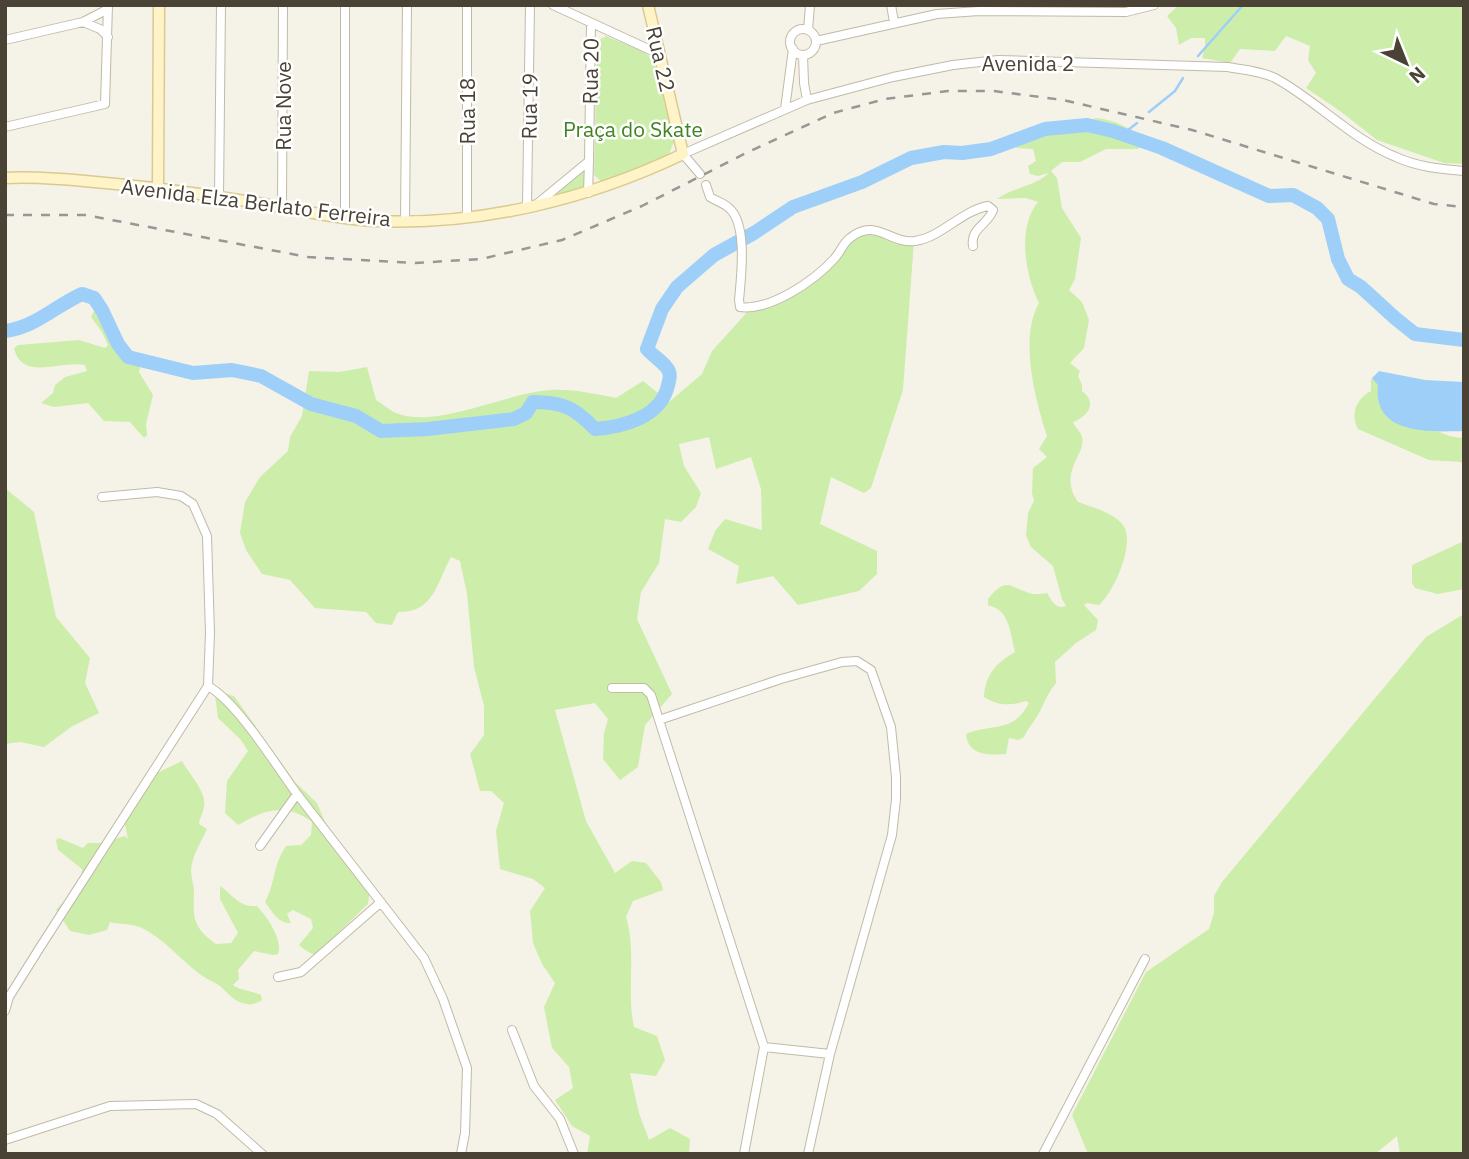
<svg xmlns="http://www.w3.org/2000/svg" width="1469" height="1159" viewBox="0 0 1469 1159" font-family="'IBM Plex Sans',sans-serif">
  <style>
    .green { fill: #cdeeab }
    .water { fill: #9dcff9 }
    .lines { fill: none; stroke-linecap: round; stroke-linejoin: round }
    .stream { stroke: #9dcff9; stroke-width: 2.5 }
    .river { stroke: #9dcff9; stroke-width: 14 }
    .street-casing { stroke: #c2baa8; stroke-width: 10 }
    .secondary-casing { stroke: #daca91; stroke-width: 13 }
    .street { stroke: #fff; stroke-width: 8 }
    .secondary { stroke: #fff4c7; stroke-width: 10 }
    .rail { stroke: #979797; stroke-width: 2.5; stroke-dasharray: 9 9; stroke-linecap: butt }
    .labels { text-anchor: middle; dominant-baseline: central; stroke-width: 5; stroke-linejoin: round; paint-order: stroke }
    .street-label { font-size: 21px; fill: #4a4235; stroke: #fff }
    .park-label { font-size: 21px; fill: #428321; stroke: #fff }
  </style>
  <rect width="100%" height="100%" fill="#f5f2e7"/>
  <path class="green" d="M 1179,5 L 1464,5 L 1464,164 L 1444,163 L 1377,140 L 1340,111 L 1306,88 L 1316,73 L 1308,60 L 1310,46 L 1286,36 L 1275,51 L 1240,49 L 1230,63 L 1202,58 L 1205,48 L 1205,38 L 1191,38 L 1179,45 L 1176,28 L 1167,16 Z
    M 606,36 C 623,44 646,49 658,64 L 675,139 L 669,154 L 663,159 L 602,182 L 594,175 L 597,41 Z
    M 1097,118 C 1114,120 1130,127 1142,139 L 1142,145 L 1138,149 L 1106,149 L 1080,162 L 1062,162 L 1051,171 L 1057,178 L 1062,208 L 1081,238 L 1075,279 L 1069,290 L 1082,302 L 1089,320 L 1084,348 L 1070,363 L 1080,371 L 1078,376 L 1082,385 L 1082,391 C 1098,403 1088,416 1073,422 C 1075,428 1081,431 1082,437 C 1087,454 1057,472 1078,502 C 1092,507 1114,513 1123,525 C 1136,543 1114,592 1099,605 L 1087,603 L 1084,605 L 1098,620 L 1096,630 L 1076,643 L 1055,662 L 1056,683 C 1047,694 1045,702 1039,713 C 1034,722 1028,728 1024,737 L 1018,740 L 1009,738 L 1006,754 C 988,755 968,756 966,734 C 992,723 1013,734 1029,703 L 1026,701 C 1012,706 997,706 984,697 C 985,675 997,662 1015,652 C 1010,633 1010,610 988,605 L 988,599 C 1006,577 1008,586 1029,593 C 1034,595 1041,594 1047,593 C 1052,601 1056,610 1066,606 L 1062,599 L 1053,566 L 1031,547 L 1026,535 L 1028,513 L 1034,501 L 1032,493 L 1033,468 L 1047,457 L 1039,449 L 1047,436 C 1035,399 1019,338 1039,303 C 1025,275 1017,227 1038,202 L 1026,198 L 997,199 C 1013,187 1034,187 1049,173 L 1038,176 L 1030,174 L 1028,166 L 1036,161 L 1033,149 L 1016,148 C 1044,118 1062,127 1097,118 Z
    M 585,168 L 585,188 L 549,198 Z
    M 864,229 L 914,241 L 903,390 L 871,488 L 864,493 L 831,477 L 820,524 L 877,551 L 877,574 L 859,591 L 798,605 L 773,576 L 736,584 L 739,566 L 708,549 L 715,531 L 725,519 L 762,530 L 761,489 L 751,457 L 716,469 L 709,437 L 679,444 L 684,466 L 701,493 L 696,507 L 681,522 L 665,519 L 659,563 L 641,592 L 637,619 L 672,694 L 645,725 L 638,767 L 620,780 L 603,759 L 604,733 L 608,719 L 595,703 L 555,710 L 586,821 L 615,873 L 632,861 L 646,863 L 661,882 L 663,890 L 633,901 L 626,917 C 637,953 626,990 634,1027 L 657,1036 L 665,1060 L 656,1076 L 630,1073 L 639,1113 L 649,1140 L 670,1128 L 690,1139 L 689,1154 L 587,1154 L 590,1136 L 572,1126 L 555,1100 L 573,1088 L 569,1067 L 552,1048 L 544,1007 L 555,983 L 542,964 L 533,943 L 530,911 L 545,888 L 533,879 L 500,869 L 496,831 L 504,803 L 491,791 L 480,791 L 470,754 L 484,735 L 484,706 L 474,667 L 467,594 L 460,561 L 451,557 C 437,582 434,613 398,612 L 392,625 L 376,623 L 366,612 L 315,608 L 290,580 L 262,574 L 246,550 L 240,533 L 245,502 L 260,477 L 288,451 L 290,437 L 302,416 L 309,371 L 339,372 L 367,367 L 376,400 C 383,404 391,412 399,414 C 438,428 508,392 552,390 C 573,389 595,394 616,398 L 643,381 L 669,402 L 702,374 L 712,351 L 751,308 L 801,286 Z
    M 95,309 L 103,314 L 119,339 L 142,360 L 139,372 L 153,395 L 146,424 L 147,435 L 144,438 L 130,422 L 104,421 L 88,403 L 54,407 L 41,403 L 53,393 L 55,385 L 65,377 L 87,371 L 85,365 C 60,360 22,382 14,348 L 18,345 L 79,340 L 105,348 L 108,345 L 102,332 L 91,317 Z
    M 1373,377 C 1398,399 1429,438 1464,438 L 1464,463 C 1451,460 1442,462 1429,460 L 1358,429 C 1350,414 1356,399 1371,391 L 1371,380 Z
    M 5,488 L 34,512 L 56,617 L 90,658 L 85,683 L 99,713 L 71,727 L 44,747 L 20,742 L 5,744 Z
    M 1464,541 L 1464,589 L 1438,594 L 1415,588 L 1412,583 L 1412,565 Z
    M 1464,614 L 1464,1154 L 1400,1154 L 1397,1136 L 1375,1154 L 1088,1154 L 1072,1115 L 1146,972 L 1209,929 L 1214,913 L 1214,896 L 1222,882 L 1426,637 Z
    M 224,693 L 234,696 L 295,782 L 317,803 L 325,822 L 370,888 L 368,904 L 339,932 L 329,954 C 319,959 306,952 299,945 L 313,928 L 311,919 L 293,910 L 287,914 L 291,923 C 278,924 272,911 265,902 C 276,882 272,867 286,846 L 301,845 L 311,835 L 312,822 C 285,802 264,810 238,825 L 225,813 L 227,781 L 248,751 L 241,740 L 218,718 L 215,695 Z
    M 182,761 C 189,774 207,792 204,807 C 203,813 200,817 199,824 L 207,829 C 201,842 192,856 191,870 C 191,878 194,885 194,892 C 193,919 193,927 216,944 L 231,943 L 238,933 L 220,899 L 220,886 C 233,895 240,908 257,906 C 267,917 283,939 278,954 L 273,955 L 254,951 L 238,970 L 239,979 L 233,985 C 238,990 253,991 261,995 L 262,1000 C 257,1003 252,1005 247,1004 C 235,1003 228,993 220,986 C 213,981 204,978 197,972 C 178,957 164,939 142,928 C 131,923 121,925 110,922 L 107,930 L 89,935 L 70,931 L 56,910 C 68,896 82,889 82,869 L 58,850 L 56,840 L 59,838 L 83,848 L 88,843 L 100,843 L 125,836 L 128,839 L 124,820 L 155,774 Z"/>
  <path class="water" d="M 1379,371 L 1425,380 L 1464,382 L 1464,431 C 1430,432 1372,435 1378,385 L 1372,378 Z"/>
  <g class="lines">
    <path class="stream" d="M 1198,56 L 1243,5
      M 1149,112 L 1175,91 L 1183,78
      M 1123,134 L 1137,123"/>
    <path class="river" d="M 5,331 C 36,327 55,306 82,294 L 94,298 L 102,310 L 118,344 L 128,357 L 193,373 L 232,370 L 261,376 L 311,404 L 356,416 L 381,431 L 428,429 L 514,419 L 526,413 L 533,402 C 563,402 575,408 595,429 C 622,427 658,418 667,389 C 669,381 672,374 667,368 C 662,361 653,356 647,349 L 662,309 L 677,287 L 714,255 L 754,233 L 793,207 L 862,182 L 911,158 L 944,152 L 962,153 L 991,149 L 1045,129 L 1087,125 L 1113,131 L 1162,148 L 1269,196 L 1293,195 L 1317,208 L 1328,219 L 1338,259 L 1348,279 L 1361,287 L 1395,318 L 1415,334 L 1464,340"/>
    <g class="street-casing">
      <path id="street" d="M 553,5 L 659,54
        M 891,5 L 894,22
        M 83,22 L 100,29 L 108,37
        M790 42a13 13 0 1 1 26 0a13 13 0 1 1-26 0Z
        M 808,30 L 810,5
        M 5,40 L 83,22 L 108,9
        M 816,41 L 937,14 L 979,11 L 1126,12 L 1154,5
        M 803,55 L 804,83 L 807,100
        M 785,109 L 793,49
        M 5,127 L 105,104 L 108,5
        M 589,161 L 591,23
        M 700,174 L 683,154 L 807,100 L 893,77 L 953,65 L 998,60 L 1228,67 C 1244,70 1261,71 1275,78 C 1316,100 1351,139 1396,157 C 1418,167 1440,169 1464,171
        M 706,185 L 710,197 C 716,201 724,203 729,208 C 748,224 741,278 739,300 L 740,307 C 770,311 814,281 834,259 C 840,253 843,243 850,238 C 876,217 889,244 915,241 C 942,237 961,211 988,206 L 993,210 C 988,225 970,228 973,246
        M 219,196 L 221,5
        M 538,203 L 589,161 L 588,193
        M 527,206 L 530,5
        M 282,207 L 283,5
        M 467,216 L 467,5
        M 345,217 L 345,5
        M 405,220 L 407,5
        M 208,686 C 238,703 275,764 297,794 L 260,846
        M 612,688 L 644,688 L 651,695 L 764,1047 L 744,1154
        M 659,720 L 781,679 L 842,662 L 857,661 L 871,670 L 891,727 L 896,777 L 896,799 L 892,835 L 830,1054 L 764,1047
        M 297,794 L 424,958 L 443,999 L 467,1068 L 465,1133 L 461,1154
        M 278,977 L 301,972 L 381,902
        M 5,1011 L 9,997 L 39,949 L 208,686 L 210,633 L 207,536 L 193,504 L 181,496 L 157,492 L 102,497
        M 512,1030 L 534,1086 L 560,1119 L 574,1154
        M 5,1140 L 110,1106 L 196,1104 L 217,1114 L 262,1154
        M 808,1154 L 830,1054
        M 1043,1154 L 1145,959"/>
    </g>
    <g class="secondary-casing">
      <path id="secondary" d="M 5,178 C 35,176 66,179 95,182 C 154,187 211,195 269,205 C 304,211 339,219 374,221 C 480,226 589,199 683,154 L 648,5
        M 158,187 L 159,5"/>
    </g>
    <use href="#street" class="street"/>
    <use href="#secondary" class="secondary"/>
    <path class="rail" d="M 5,215 L 85,215 L 308,257 L 415,263 L 481,259 L 562,240 L 642,206 L 746,153 L 833,113 L 885,99 L 948,91 L 994,91 L 1063,100 L 1192,130 L 1434,204 L 1464,207"/>
  </g>
  <g class="labels">
    <g class="street-label">
      <text transform="translate(661 59) rotate(77)">Rua 22</text>
      <text x="1028" y="63">Avenida 2</text>
      <text transform="translate(590 71) rotate(-89)">Rua 20</text>
      <text transform="translate(283 106) rotate(-90)">Rua Nove</text>
      <text transform="translate(529 106) rotate(-89)">Rua 19</text>
      <text transform="translate(467 111) rotate(-90)">Rua 18</text>
      <text transform="translate(256 202) rotate(7)">Avenida Elza Berlato Ferreira</text>
    </g>
    <g class="park-label">
      <text x="633" y="129">Praça do Skate</text>
    </g>
  </g>
  <rect width="1469" height="1159" fill="none" stroke="#4a4235" stroke-width="14"/>
  <g transform="translate(1406 63) rotate(137)" stroke="#ffffff" stroke-width="5" paint-order="stroke">
  <path d="M0-5L12 26L0 18L-12 26Z" fill="#4a4235"/>
  <text y="-10" font-size="19" font-weight="bold" text-anchor="middle" fill="#4a4235">N</text>
  </g>
</svg>
